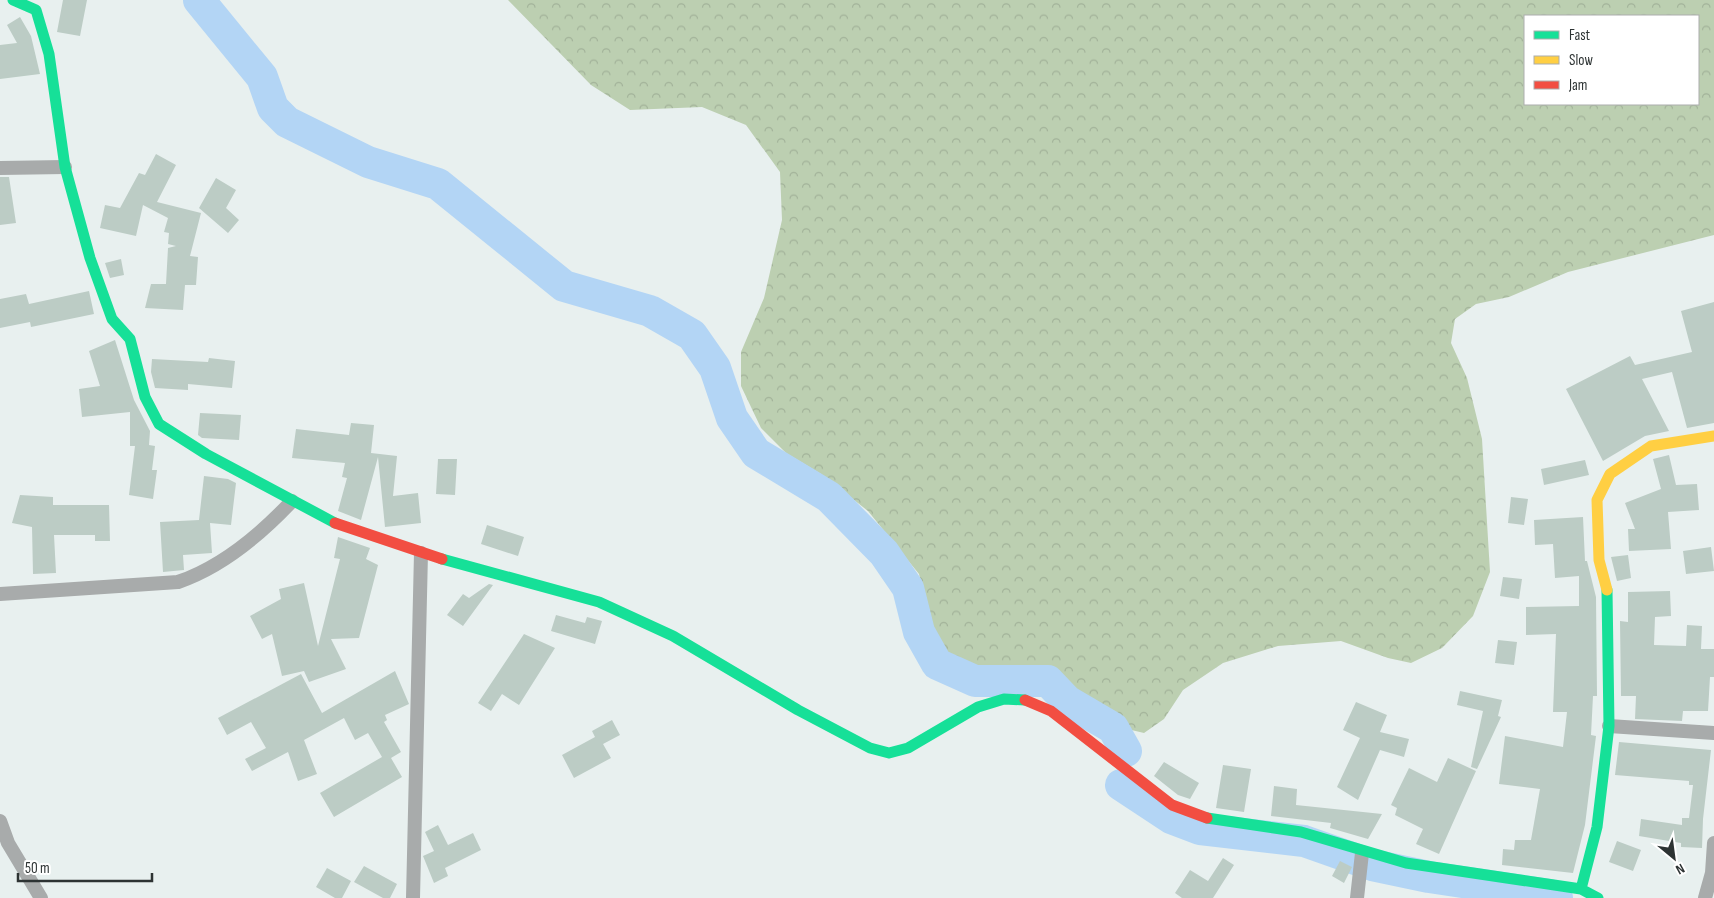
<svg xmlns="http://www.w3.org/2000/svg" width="1714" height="898" viewBox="0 0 1714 898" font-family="'Sofia Sans Condensed',sans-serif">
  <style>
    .forest { fill: url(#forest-crowns); fill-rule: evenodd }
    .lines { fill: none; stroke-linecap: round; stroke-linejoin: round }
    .river { stroke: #b3d5f5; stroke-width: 32 }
    .building { fill: #bcccc5 }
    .street { stroke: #a8abab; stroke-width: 14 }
    .fast { stroke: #16e098; stroke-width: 11 }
    .slow { stroke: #ffcf43; stroke-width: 11 }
    .jam { stroke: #f24e42; stroke-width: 11 }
  </style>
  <defs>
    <pattern id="forest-crowns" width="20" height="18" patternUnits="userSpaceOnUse" patternTransform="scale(1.25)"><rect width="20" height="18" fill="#bccfb1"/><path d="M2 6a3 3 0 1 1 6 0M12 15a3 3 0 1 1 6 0" fill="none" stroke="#a2b299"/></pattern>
  </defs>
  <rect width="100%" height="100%" fill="#e8f0ef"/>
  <path class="forest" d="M 508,0 L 1714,0 L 1714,235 L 1568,272 L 1509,297 L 1476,304 L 1455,319 L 1451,343 L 1467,378 L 1482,439 L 1490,572 L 1473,616 L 1442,648 L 1411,663 L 1388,658 L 1341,641 L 1278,646 L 1223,663 L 1183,690 L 1164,719 L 1144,733 L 1123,728 L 1094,704 L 1075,692 L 1055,673 L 977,667 L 946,658 L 931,629 L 919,574 L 868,511 L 821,474 L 786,453 L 761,428 L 741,386 L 741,352 L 764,298 L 782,220 L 780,172 L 746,125 L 702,107 L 630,110 L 591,85 ZM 1525,16 L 1698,16 L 1698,104 L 1525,104 Z"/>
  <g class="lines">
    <path class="river" d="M 199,0 L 262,77 L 273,108 L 287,122 L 368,162 L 438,184 L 564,286 L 650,311 L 692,335 L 715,368 L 732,418 L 756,453 L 829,497 L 884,553 L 908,588 L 919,632 L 937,664 L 975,681 L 1048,681 L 1067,701 L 1113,728 L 1126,751
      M 1121,785 L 1171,818 L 1200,829 L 1304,841 L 1372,865 L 1429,877 L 1550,895 L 1557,898"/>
  </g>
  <path class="building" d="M 63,0 L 87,0 L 80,36 L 57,32 Z
    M 20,17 L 31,36 L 40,74 L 0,79 L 0,45 L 17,43 L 7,25 Z
    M 156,154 L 176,165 L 157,202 L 201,213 L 190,256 L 198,257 L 196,285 L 185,285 L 183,310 L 145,308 L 151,284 L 166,284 L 168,248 L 176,246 L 168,244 L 169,233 L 164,232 L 168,218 L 143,205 L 136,236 L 100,228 L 105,205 L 120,208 L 139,173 L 145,175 Z
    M 0,177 L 9,177 L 16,223 L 0,225 Z
    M 216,178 L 236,190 L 226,208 L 239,220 L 228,233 L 199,208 Z
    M 121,259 L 124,275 L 110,278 L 105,263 Z
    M 89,291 L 94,314 L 31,327 L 30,322 L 0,328 L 0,299 L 26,294 L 29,304 Z
    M 1714,302 L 1714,423 L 1687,428 L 1672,372 L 1642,379 L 1669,431 L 1645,436 L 1603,461 L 1566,389 L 1630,356 L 1635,365 L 1692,352 L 1681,311 Z
    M 115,340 L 134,400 L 150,431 L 149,445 L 155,446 L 152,470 L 157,470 L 153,499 L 129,495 L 135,446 L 130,446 L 130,412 L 82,417 L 79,389 L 100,386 L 89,351 Z
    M 209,358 L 235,361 L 232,388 L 188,384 L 188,390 L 155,388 L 151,372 L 152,359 L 208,362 Z
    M 200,413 L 241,415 L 239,440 L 202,438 L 198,435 Z
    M 351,423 L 374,425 L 371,453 L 397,456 L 393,496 L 418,493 L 421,523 L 385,527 L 378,457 L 361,520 L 338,511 L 347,478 L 342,477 L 345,463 L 292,458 L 296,429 L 349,435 Z
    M 1669,455 L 1676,485 L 1697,484 L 1699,510 L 1668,512 L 1671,549 L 1629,551 L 1628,529 L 1635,529 L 1625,503 L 1661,489 L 1653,459 Z
    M 438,459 L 457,459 L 455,495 L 436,494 Z
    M 1585,460 L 1589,475 L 1544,485 L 1541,469 Z
    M 204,476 L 228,479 L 236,483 L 231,525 L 210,523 L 212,553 L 183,555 L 184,570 L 163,572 L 160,522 L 199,520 Z
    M 20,495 L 53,497 L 53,505 L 109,505 L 110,541 L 95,541 L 95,535 L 54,535 L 56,573 L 33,574 L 32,527 L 12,523 Z
    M 1511,497 L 1528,499 L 1524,525 L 1508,523 Z
    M 1583,517 L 1585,561 L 1587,561 L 1596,597 L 1597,696 L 1593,696 L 1591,735 L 1596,736 L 1585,825 L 1573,873 L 1502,865 L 1503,849 L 1514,850 L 1515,840 L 1531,840 L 1540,789 L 1499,784 L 1505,736 L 1563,747 L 1567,712 L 1553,712 L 1556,634 L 1526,635 L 1526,607 L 1579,606 L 1579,576 L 1555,578 L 1553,544 L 1535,545 L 1534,520 Z
    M 487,525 L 524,537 L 518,556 L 481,544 Z
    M 338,537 L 370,548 L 366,559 L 378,565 L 359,638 L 331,639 L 346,669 L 309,682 L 304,671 L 282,676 L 272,634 L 262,639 L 250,616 L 281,599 L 279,589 L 304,583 L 318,646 L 340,559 L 334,558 Z
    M 1711,547 L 1714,571 L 1686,574 L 1683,551 Z
    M 1628,555 L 1631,578 L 1617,581 L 1611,557 Z
    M 1503,577 L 1522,579 L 1519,599 L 1500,596 Z
    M 489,584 L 493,585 L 463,626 L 447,615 L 463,594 L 469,598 Z
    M 1670,591 L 1671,616 L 1655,617 L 1654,645 L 1686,646 L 1687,625 L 1702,626 L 1701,649 L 1714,649 L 1714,677 L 1710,677 L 1708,711 L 1683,711 L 1682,721 L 1635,719 L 1636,696 L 1621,696 L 1620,621 L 1628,622 L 1628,592 Z
    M 556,615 L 585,623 L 587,617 L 602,621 L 595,644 L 551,631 Z
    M 524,634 L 555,648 L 519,705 L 502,694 L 491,711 L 478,703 Z
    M 1498,640 L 1517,642 L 1514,665 L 1495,663 Z
    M 395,671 L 409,704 L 385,715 L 387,720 L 384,722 L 401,752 L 391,758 L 402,777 L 334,817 L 320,793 L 382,757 L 368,733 L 355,740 L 344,718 L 304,740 L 317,774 L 298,781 L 288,752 L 252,771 L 245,759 L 266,748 L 251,722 L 227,735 L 218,718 L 301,674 L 322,713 Z
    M 1460,691 L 1502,700 L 1498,716 L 1501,717 L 1477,769 L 1471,767 L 1483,711 L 1457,705 Z
    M 1356,702 L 1387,715 L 1380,732 L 1409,739 L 1404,757 L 1380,750 L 1358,800 L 1337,787 L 1360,738 L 1343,730 Z
    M 612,720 L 620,735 L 603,744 L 611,758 L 574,778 L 562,755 L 595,737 L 592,731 Z
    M 1619,742 L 1711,750 L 1703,819 L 1702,848 L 1681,847 L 1681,843 L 1639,836 L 1641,819 L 1682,825 L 1682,818 L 1689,818 L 1693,785 L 1689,785 L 1689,781 L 1615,775 Z
    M 1448,758 L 1476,771 L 1439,854 L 1416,844 L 1423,829 L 1395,815 L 1397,808 L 1391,805 L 1409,768 L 1437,782 Z
    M 1164,762 L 1199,783 L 1190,799 L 1178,795 L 1154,776 Z
    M 1223,765 L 1251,769 L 1244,812 L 1216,808 Z
    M 1274,786 L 1297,789 L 1296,805 L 1382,814 L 1368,839 L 1330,828 L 1331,823 L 1271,816 Z
    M 438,825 L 448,845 L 473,833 L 481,850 L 445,868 L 448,876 L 434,883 L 423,856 L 434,851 L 425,832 Z
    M 1617,841 L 1641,850 L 1633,871 L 1609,862 Z
    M 1223,858 L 1234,865 L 1213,898 L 1182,898 L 1175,893 L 1190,870 L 1208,881 Z
    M 1340,861 L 1352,867 L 1344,883 L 1332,876 Z
    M 364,866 L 397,884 L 390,898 L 383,898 L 354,882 Z
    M 327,868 L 351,881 L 342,898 L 335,898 L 316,887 Z"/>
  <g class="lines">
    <path class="street" d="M 0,168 L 65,167
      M 0,594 L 178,582 C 222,567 260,535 292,501
      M 1609,726 L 1714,733
      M 0,821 L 8,843 L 41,898
      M 413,898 L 421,553
      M 1357,898 L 1362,853
      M 1705,898 L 1712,873 L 1714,843"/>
    <path class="fast" d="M 13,0 L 36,10 L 49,54 L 65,167 L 90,258 L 112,319 L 130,339 L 145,397 L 159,424 L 206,454 L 335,523
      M 442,559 L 599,602 L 673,636 L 798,710 L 870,748 L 889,753 L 908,748 L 978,707 L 1004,699 L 1025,700
      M 1207,818 L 1301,832 L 1406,863 L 1581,889 L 1598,898
      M 1581,889 L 1597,827 L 1609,726 L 1607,590"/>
    <path class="slow" d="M 1607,590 L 1599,560 L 1597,500 L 1610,474 L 1651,446 L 1714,436"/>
    <path class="jam" d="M 335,523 L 442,559
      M 1025,700 L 1051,711 L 1172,805 L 1207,818"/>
  </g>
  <rect x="1524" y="15" width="175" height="90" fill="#ffffff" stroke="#abadad"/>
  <rect x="1534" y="31" width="25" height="8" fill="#16e098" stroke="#abadad"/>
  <text x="1569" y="40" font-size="15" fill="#2d3333">Fast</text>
  <rect x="1534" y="56" width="25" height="8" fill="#ffcf43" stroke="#abadad"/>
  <text x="1569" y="65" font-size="15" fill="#2d3333">Slow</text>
  <rect x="1534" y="81" width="25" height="8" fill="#f24e42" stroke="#abadad"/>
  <text x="1569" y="90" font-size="15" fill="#2d3333">Jam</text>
  <g transform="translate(1674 858) rotate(151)" stroke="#ffffff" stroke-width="4" paint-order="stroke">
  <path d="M0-4L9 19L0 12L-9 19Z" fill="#2d3333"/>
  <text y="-8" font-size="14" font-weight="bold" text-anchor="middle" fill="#2d3333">N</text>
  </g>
  <path d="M18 873v8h134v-8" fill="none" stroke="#2d3333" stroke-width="2.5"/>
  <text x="25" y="873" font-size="15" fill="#2d3333" stroke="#ffffff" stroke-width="4" paint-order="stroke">50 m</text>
</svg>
